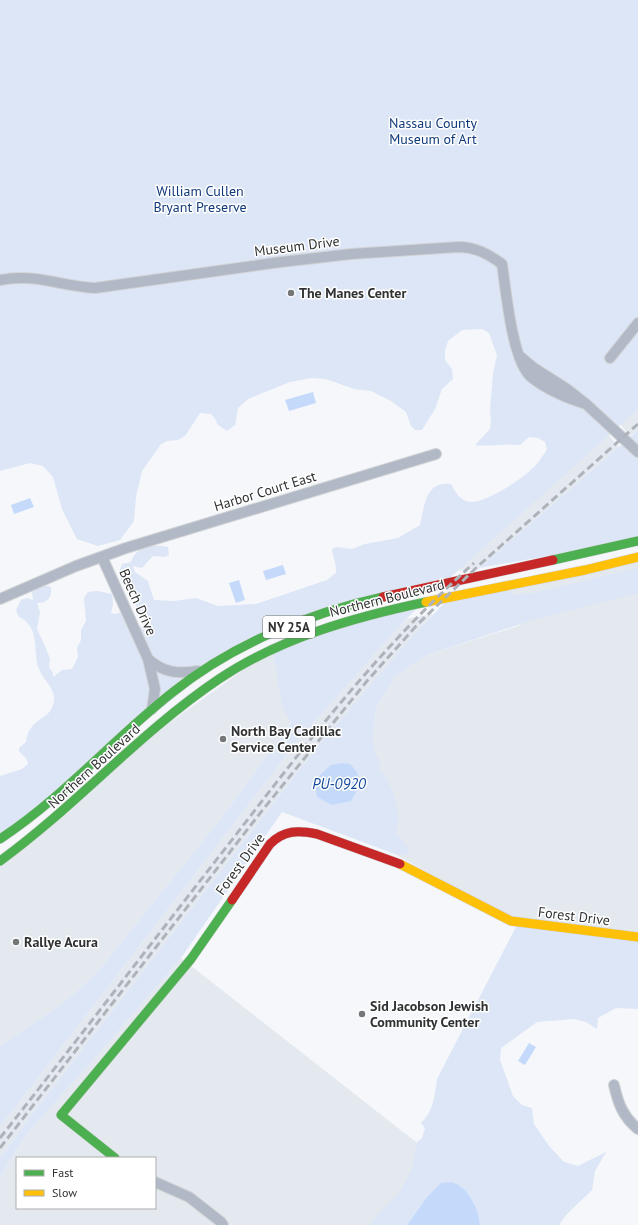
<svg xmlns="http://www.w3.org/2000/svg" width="638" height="1225" viewBox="0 0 638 1225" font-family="'PT Sans',sans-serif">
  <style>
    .built { fill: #e4e9f0; fill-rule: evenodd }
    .green { fill: #dce6f6 }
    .water { fill: #c5dafb }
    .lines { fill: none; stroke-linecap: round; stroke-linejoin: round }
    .street-casing { stroke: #d2d3d5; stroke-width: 12 }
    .fast-casing { stroke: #d2d3d5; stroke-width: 10 }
    .slow-casing { stroke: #d2d3d5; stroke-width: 10 }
    .jam-casing { stroke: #d2d3d5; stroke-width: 10 }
    .street { stroke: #b1b9c6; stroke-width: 10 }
    .fast { stroke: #4caf50; stroke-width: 9 }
    .slow { stroke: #ffc107; stroke-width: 9 }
    .jam { stroke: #c62828; stroke-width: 9 }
    .rail { stroke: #aeb3ba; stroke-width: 3; stroke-dasharray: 8 4; stroke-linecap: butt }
    .poi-dot { fill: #757678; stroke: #fff; stroke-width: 1.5 }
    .labels { text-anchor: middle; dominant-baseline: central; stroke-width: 3; stroke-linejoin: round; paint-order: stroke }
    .shield { fill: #fff; stroke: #6e6f70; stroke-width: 1 }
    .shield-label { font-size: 13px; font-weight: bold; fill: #303132 }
    .park-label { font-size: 14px; fill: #113a7b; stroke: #fff }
    .street-label { font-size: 14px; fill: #303132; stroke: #fff }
    .poi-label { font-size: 14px; font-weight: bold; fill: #303132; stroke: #fff; text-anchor: start }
    .water-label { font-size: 15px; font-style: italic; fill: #10489c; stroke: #fff }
  </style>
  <rect width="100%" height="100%" fill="#f5f7fa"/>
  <path class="built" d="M 638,409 L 638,430 L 630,436 L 620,424 Z
    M 608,435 L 619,447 L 479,568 L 456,571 Z
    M 638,557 L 638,937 L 518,923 L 395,854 L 372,752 L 376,708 L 395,676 L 427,655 L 521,625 L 499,587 Z
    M 433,614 L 317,747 L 33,1113 L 0,1158 L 0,1127 L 299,739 L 406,619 Z
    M 271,650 L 292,722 L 219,821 L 95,975 L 63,1003 L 0,1046 L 0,861 L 130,751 Z
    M 181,958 L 430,1153 L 380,1225 L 0,1225 L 0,1177 L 26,1135 L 109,1042 ZM 17,1158 L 155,1158 L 155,1208 L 17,1208 Z"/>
  <path class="green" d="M 0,0 L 638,0 L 638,409 L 443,584 L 380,596 L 225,657 L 0,838 L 0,776 L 22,769 L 28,764 L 26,758 L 19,751 L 19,748 L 26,742 C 30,715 51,722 54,701 C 56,689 43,680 39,669 C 32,651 41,627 19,617 L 16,610 L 21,600 L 27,598 L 33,600 L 32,592 C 38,587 44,584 51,587 C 52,598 48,603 37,603 L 40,612 L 37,629 L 46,648 L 50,659 L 49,667 L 53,673 L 53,677 L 62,670 L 72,669 L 78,657 L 77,648 L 81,640 L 81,630 L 86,621 L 84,598 L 88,592 L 97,591 L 112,594 L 113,604 L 111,613 L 115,614 L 122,612 L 135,626 L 143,627 L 143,621 L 136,608 L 137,595 L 134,591 L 122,584 L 119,572 L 122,564 L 131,562 C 136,546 153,544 168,547 L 169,555 L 165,557 L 153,556 L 142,568 L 133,566 L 135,572 L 148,581 L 154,600 L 174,601 L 196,598 L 218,606 L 256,604 L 327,580 L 336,573 C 337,564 333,558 332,549 L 336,547 L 352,549 L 365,544 L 398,538 L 420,525 C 425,505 425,481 451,484 C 455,492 461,502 471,502 C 488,502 522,479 534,467 C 539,462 543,455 547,450 L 545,442 L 538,438 L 529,437 L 520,445 C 505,443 491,447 475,445 L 490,429 L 491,422 L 490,409 L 493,374 L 497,355 L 489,333 L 482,329 L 462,330 L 448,341 L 445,350 L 445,360 L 452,369 L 453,379 L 442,389 L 435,409 L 422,430 L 415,430 L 411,426 L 406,412 L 391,401 L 371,391 L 354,389 L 326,379 L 312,378 L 290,382 L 248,399 L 238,408 L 235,425 L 227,431 L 217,424 L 216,420 L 211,414 L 200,413 L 185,436 L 178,440 L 167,441 L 161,444 L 142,471 L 136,496 L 134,521 L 120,540 L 98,546 L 77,539 L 62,509 L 53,477 L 43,466 L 30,463 L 0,471 Z
    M 638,430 L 638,540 L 479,568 L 619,447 Z
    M 638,568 L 638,593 L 533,620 L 427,655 L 395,676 L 376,708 L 373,740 L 375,753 L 380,761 L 380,770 C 390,780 400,807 398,822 C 398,826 396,830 396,834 L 408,847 L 408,853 L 403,855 L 395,854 L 282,812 L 181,958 L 109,1042 L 26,1135 L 0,1177 L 0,1158 L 33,1113 L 317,747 L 413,636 L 450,597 L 499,587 L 514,595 L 534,593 Z
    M 423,603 L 406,619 L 299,739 L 0,1127 L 0,1046 L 63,1003 L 95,975 L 219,821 L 292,722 C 280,712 279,684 276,669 C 275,663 273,656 271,650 Z
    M 518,923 L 638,937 L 638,1009 L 616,1008 L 598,1018 L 597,1029 L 586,1022 L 574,1019 L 537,1022 L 501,1048 L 500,1060 L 513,1096 L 522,1105 L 532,1108 L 534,1124 L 549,1146 L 564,1162 L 578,1166 L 606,1152 L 595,1171 L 592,1190 L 566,1215 L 559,1225 L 480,1225 L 474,1203 L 468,1193 L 427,1197 L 407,1225 L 370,1225 L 377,1215 L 400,1192 L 412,1169 L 417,1142 L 422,1138 L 425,1128 L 421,1123 C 433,1112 435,1096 437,1079 Z"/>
  <path class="water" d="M 313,392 L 316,403 L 289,411 L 285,400 Z
    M 30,498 L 34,507 L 14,514 L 11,505 Z
    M 283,565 L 286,574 L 266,580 L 263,571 Z
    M 239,580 L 245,600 L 236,603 L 229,583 Z
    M 343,763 L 350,764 L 357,772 L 360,785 L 351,801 L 332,805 L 317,797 L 314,780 L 331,765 Z
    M 529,1043 L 536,1047 L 525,1065 L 518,1061 Z
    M 451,1182 C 469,1187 478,1207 480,1225 L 407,1225 L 427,1197 L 441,1183 Z"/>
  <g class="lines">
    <g class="street-casing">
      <path id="street" d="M 0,280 C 35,273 60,286 95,288 L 281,262 L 351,254 L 458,247 C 476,247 488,254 502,264 C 506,290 512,361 531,377 C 547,390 566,398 586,404
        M 521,357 L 534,368 L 567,389 L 586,404 L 638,452
        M 610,358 L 638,323
        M 102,557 L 148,659 L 155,689 L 152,709
        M 0,599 L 76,566 L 126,548 L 436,454
        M 148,659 C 164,673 178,674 198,671
        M 614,1085 C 618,1103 623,1117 638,1129
        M 155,1182 L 189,1197 L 221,1222 L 223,1225"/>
    </g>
    <g class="fast-casing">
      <path id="fast" d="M 553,560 L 638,541
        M 0,839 C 64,797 113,739 173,692 C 233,644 309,613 383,597
        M 0,861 C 77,805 140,732 219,679 C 280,638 355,617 426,602
        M 115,1158 L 61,1115 L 191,959 L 232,900"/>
    </g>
    <g class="slow-casing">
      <path id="slow" d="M 426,602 L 585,570 L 638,557
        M 400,864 L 511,921 L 638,937"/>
    </g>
    <g class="jam-casing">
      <path id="jam" d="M 383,597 L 553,560
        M 232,900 L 270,844 C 284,830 298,830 317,834 L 400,864"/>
    </g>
    <use href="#street" class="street"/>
    <use href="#fast" class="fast"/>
    <use href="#slow" class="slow"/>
    <use href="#jam" class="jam"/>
    <path class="rail" d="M 0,1138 C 79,1038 156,937 235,836 C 309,740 383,644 474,563
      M 0,1148 L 261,812 L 367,681 L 418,624 L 476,568 L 638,424"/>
  </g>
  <g class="poi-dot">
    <circle cx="291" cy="293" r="4"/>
    <circle cx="223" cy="739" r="4"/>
    <circle cx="16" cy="942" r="4"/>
    <circle cx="362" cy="1014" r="4"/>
  </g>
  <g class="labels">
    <rect class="shield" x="263" y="616" width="52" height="22" rx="3"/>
    <g class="shield-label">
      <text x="289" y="627">NY 25A</text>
    </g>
    <g class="park-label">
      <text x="433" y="123">Nassau County<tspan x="433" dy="16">Museum of Art</tspan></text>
      <text x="200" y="191">William Cullen<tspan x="200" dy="16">Bryant Preserve</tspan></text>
    </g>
    <g class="street-label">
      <text transform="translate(297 246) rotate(-7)">Museum Drive</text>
      <text transform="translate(265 491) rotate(-17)">Harbor Court East</text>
      <text transform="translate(387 598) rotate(-14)">Northern Boulevard</text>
      <text transform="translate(138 602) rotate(66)">Beech Drive</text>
      <text transform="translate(94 766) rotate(-42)">Northern Boulevard</text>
      <text transform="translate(240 864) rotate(-54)">Forest Drive</text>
      <text transform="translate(574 916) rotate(7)">Forest Drive</text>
    </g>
    <g class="poi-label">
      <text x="299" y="293">The Manes Center</text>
      <text x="231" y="731">North Bay Cadillac<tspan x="231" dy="16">Service Center</tspan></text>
      <text x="24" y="942">Rallye Acura</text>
      <text x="370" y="1006">Sid Jacobson Jewish<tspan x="370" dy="16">Community Center</tspan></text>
    </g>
    <g class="water-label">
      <text x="339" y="783">PU-0920</text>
    </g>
  </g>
  <rect x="16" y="1157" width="140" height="52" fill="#ffffff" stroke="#acadad"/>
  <rect x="24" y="1170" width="20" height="6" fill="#4caf50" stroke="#acadad"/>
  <text x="52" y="1177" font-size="12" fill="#303132">Fast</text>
  <rect x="24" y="1190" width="20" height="6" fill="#ffc107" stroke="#acadad"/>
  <text x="52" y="1197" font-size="12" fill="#303132">Slow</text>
</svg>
